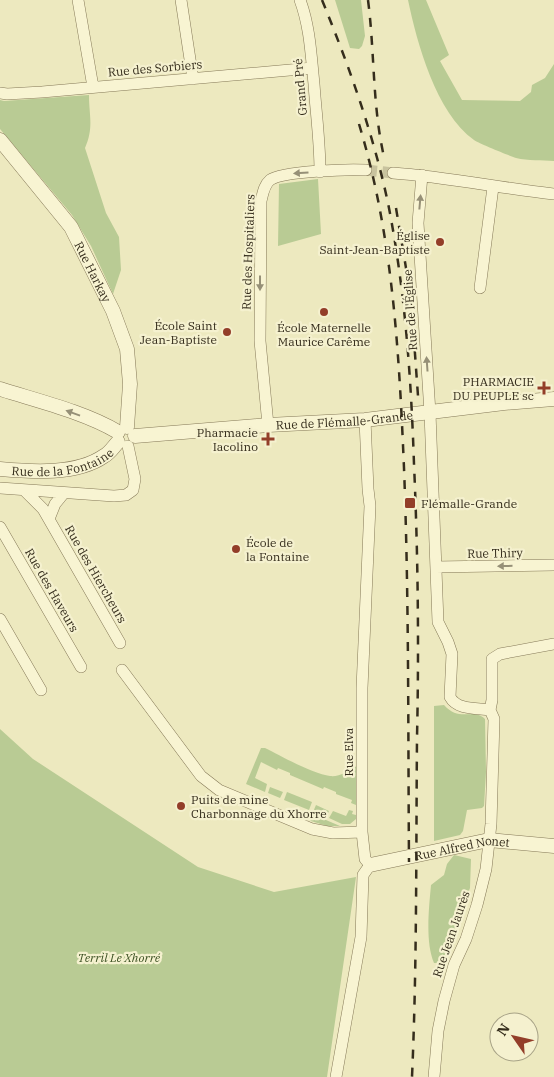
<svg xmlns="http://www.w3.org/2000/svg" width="554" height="1077" viewBox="0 0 554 1077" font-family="'IBM Plex Serif',serif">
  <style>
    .green { fill: #b9cb94 }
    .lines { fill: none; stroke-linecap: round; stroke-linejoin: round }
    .minor-tunnel { stroke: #c8c39e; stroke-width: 11; stroke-dasharray: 11 5.5; stroke-linecap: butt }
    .minor-casing { stroke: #857958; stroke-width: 12 }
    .tertiary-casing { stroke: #857958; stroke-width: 15 }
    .minor { stroke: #f8f4d2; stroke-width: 11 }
    .tertiary { stroke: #f8f4d2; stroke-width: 14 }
    .rail { stroke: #352d1c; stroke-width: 2.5; stroke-dasharray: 9 9; stroke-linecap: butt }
    .oneway { fill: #969077 }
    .poi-dot { fill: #933e29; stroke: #f5f1cf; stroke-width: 2 }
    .labels { text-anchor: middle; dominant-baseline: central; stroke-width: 4.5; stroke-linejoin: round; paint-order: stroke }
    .street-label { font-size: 12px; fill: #352d1c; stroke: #f5f1cf }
    .poi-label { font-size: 12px; fill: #352d1c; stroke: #f5f1cf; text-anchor: end }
    .park-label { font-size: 12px; font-style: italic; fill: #3c5123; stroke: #f5f1cf }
  </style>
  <rect width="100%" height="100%" fill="#ede9bf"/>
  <path class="green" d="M 335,0 L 361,0 L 365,36 L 362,46 L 359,49 L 350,48 Z
    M 408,0 L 426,0 L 449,55 L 440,61 L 462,100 L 520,101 L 531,92 L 532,85 L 545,78 L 554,64 L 554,161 C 542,160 528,161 516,158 C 508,155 480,144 474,140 C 436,113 417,43 408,0 Z
    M 89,95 C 89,116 94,127 85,148 L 106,213 L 119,237 L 121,270 L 113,294 L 91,246 L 72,215 L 0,129 L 0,100 L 4,101 Z
    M 318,179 L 321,234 L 278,246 L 279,184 Z
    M 444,705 C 460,723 473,707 485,719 L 486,772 L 484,806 L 482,808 L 467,810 L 463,831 L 460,835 L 434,841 L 434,706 Z
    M 0,729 L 33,759 L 198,867 L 274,892 L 356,877 L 327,1077 L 0,1077 Z
    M 261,748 L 265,748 C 281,756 313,774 330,776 C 339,777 349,772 354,766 L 356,767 L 356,805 L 351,803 L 352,800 L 336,794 L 336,792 L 324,787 L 323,789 L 290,775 L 290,773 L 278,768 L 277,770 L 261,762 L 255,778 L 267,784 L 265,792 L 246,784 Z
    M 270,787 L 283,792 L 280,798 L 268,793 Z
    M 287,792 L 312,802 L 309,810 L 284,800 Z
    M 316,805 L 329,811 L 326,817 L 313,812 Z
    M 349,810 L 353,811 L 352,814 L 356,815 L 356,819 L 350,824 L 342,824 L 329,818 L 333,811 L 346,816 Z
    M 312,814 L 340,826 L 327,826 L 311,821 L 310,820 Z
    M 454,855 L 471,859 L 470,888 L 442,963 L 434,963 C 425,942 429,908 431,885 L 444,875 L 447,864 Z"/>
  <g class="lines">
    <path class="minor-tunnel" d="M 366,170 L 393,173"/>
    <g class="minor-casing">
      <path id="minor" d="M 78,0 L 93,87
        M 181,0 L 193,79
        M 300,0 C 310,27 311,55 314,84 C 316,113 320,142 320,172
        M 0,93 L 7,94 L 42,92 L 312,68
        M 393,173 C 447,177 500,188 554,194
        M 422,175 L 418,223 L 430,413 L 438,622 L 448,642 L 452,654 L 450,697 C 457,710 476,708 490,710 L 494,719 L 491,824 L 486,869 L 477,905 L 466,939 L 454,965 L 444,1001 L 438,1031 L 434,1077
        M 480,288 L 493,187
        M 268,425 L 260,341 L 261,201 C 263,193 264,185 270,180 C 282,171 350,169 366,170
        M 0,488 L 114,496 L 126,495 L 133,490 L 135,479 L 128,446
        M 24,490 L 43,509 L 120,643
        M 49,519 L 55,504 L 64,493
        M 0,527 L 81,667
        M 436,567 L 554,565
        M 0,619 L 41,690
        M 122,670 L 201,776 L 219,790 L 312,829 L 333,833 L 362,832
        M 490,710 L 492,700 L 492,659 L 500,654 L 554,644
        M 336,1077 L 361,937 L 363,875 L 370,865 L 365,859 L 362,832 L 362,688 L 370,506 L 368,489 L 365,420"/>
    </g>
    <g class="tertiary-casing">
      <g id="tertiary">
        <path id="s1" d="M 0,140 L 71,227 L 113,311 L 127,349 L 130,384 L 127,427"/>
        <path d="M 0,389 C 38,401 84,412 118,432"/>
        <path id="s2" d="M 135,436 L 268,425 L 365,420 L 504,403 L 554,399"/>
        <path id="s3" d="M 0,469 C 32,472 77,475 104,456 C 110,453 114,446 118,442"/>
        <path id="s4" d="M 370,865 L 489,840 L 554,846"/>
      </g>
    </g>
    <use href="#minor" class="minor"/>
    <use href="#tertiary" class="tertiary"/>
    <path class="rail" d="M 322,0 C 349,66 373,133 388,203 C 405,289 411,376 414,464 C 418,555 419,646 417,738 C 416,851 417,964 412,1077
      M 368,0 C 375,54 372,108 385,161
      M 359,124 C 393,236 399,352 404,468 C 409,599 408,731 409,862
      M 396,208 L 411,298 L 418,396"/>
  </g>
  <defs><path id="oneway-solid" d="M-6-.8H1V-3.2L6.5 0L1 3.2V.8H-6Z" transform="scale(1.25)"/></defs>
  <g class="oneway">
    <use href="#oneway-solid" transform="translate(301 173) rotate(176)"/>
    <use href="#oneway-solid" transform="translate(420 202) rotate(-85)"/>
    <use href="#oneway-solid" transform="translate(260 283) rotate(90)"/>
    <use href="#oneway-solid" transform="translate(427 364) rotate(-94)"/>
    <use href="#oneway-solid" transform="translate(73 413) rotate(-160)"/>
    <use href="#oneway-solid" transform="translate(505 566) rotate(179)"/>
  </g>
  <g class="poi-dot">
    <circle cx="440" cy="242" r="5"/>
    <circle cx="324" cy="312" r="5"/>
    <circle cx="227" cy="332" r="5"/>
    <path d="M541.5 380.5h5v5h5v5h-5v5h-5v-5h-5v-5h5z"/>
    <path d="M265.5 431.5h5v5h5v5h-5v5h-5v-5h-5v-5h5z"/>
    <rect x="404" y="497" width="12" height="12" rx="2.5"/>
    <circle cx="236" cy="549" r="5"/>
    <circle cx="181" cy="806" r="5"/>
  </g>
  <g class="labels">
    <g class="street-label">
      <text transform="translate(155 68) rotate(-5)">Rue des Sorbiers</text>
      <text transform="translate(300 87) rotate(-95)">Grand Pré</text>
      <text transform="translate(248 252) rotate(-88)">Rue des Hospitaliers</text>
      <text stroke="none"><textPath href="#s1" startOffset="162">Rue Harkay</textPath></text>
      <text transform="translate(410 310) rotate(-94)">Rue de l'Église</text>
      <text stroke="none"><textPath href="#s2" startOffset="210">Rue de Flémalle-Grande</textPath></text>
      <text stroke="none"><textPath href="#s3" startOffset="64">Rue de la Fontaine</textPath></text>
      <text transform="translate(495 553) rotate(-1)">Rue Thiry</text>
      <text transform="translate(96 574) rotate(60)">Rue des Hiercheurs</text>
      <text transform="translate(52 590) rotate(60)">Rue des Haveurs</text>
      <text transform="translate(348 752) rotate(-90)">Rue Elva</text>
      <text stroke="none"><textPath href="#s4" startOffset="94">Rue Alfred Nonet</textPath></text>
      <text transform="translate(451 934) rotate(-71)">Rue Jean Jaurès</text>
    </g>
    <g class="poi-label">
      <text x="430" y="235">Église<tspan x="430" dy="14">Saint-Jean-Baptiste</tspan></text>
      <text x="217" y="325">École Saint<tspan x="217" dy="14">Jean-Baptiste</tspan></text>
      <text x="324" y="327" text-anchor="middle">École Maternelle<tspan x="324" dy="14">Maurice Carême</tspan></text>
      <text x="534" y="381">PHARMACIE<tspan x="534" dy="14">DU PEUPLE sc</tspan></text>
      <text x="258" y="432">Pharmacie<tspan x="258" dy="14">Iacolino</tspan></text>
      <text x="421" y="503" text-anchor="start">Flémalle-Grande</text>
      <text x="246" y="542" text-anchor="start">École de<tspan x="246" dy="14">la Fontaine</tspan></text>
      <text x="191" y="799" text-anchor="start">Puits de mine<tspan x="191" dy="14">Charbonnage du Xhorre</tspan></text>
    </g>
    <g class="park-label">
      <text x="119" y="957">Terril Le Xhorré</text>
    </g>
  </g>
  <g transform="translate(514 1037) rotate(304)"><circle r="24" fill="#f5f1cf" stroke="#a8a387"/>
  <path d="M0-4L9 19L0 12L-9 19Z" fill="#933e29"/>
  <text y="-8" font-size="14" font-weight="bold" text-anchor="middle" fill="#352d1c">N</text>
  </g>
</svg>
